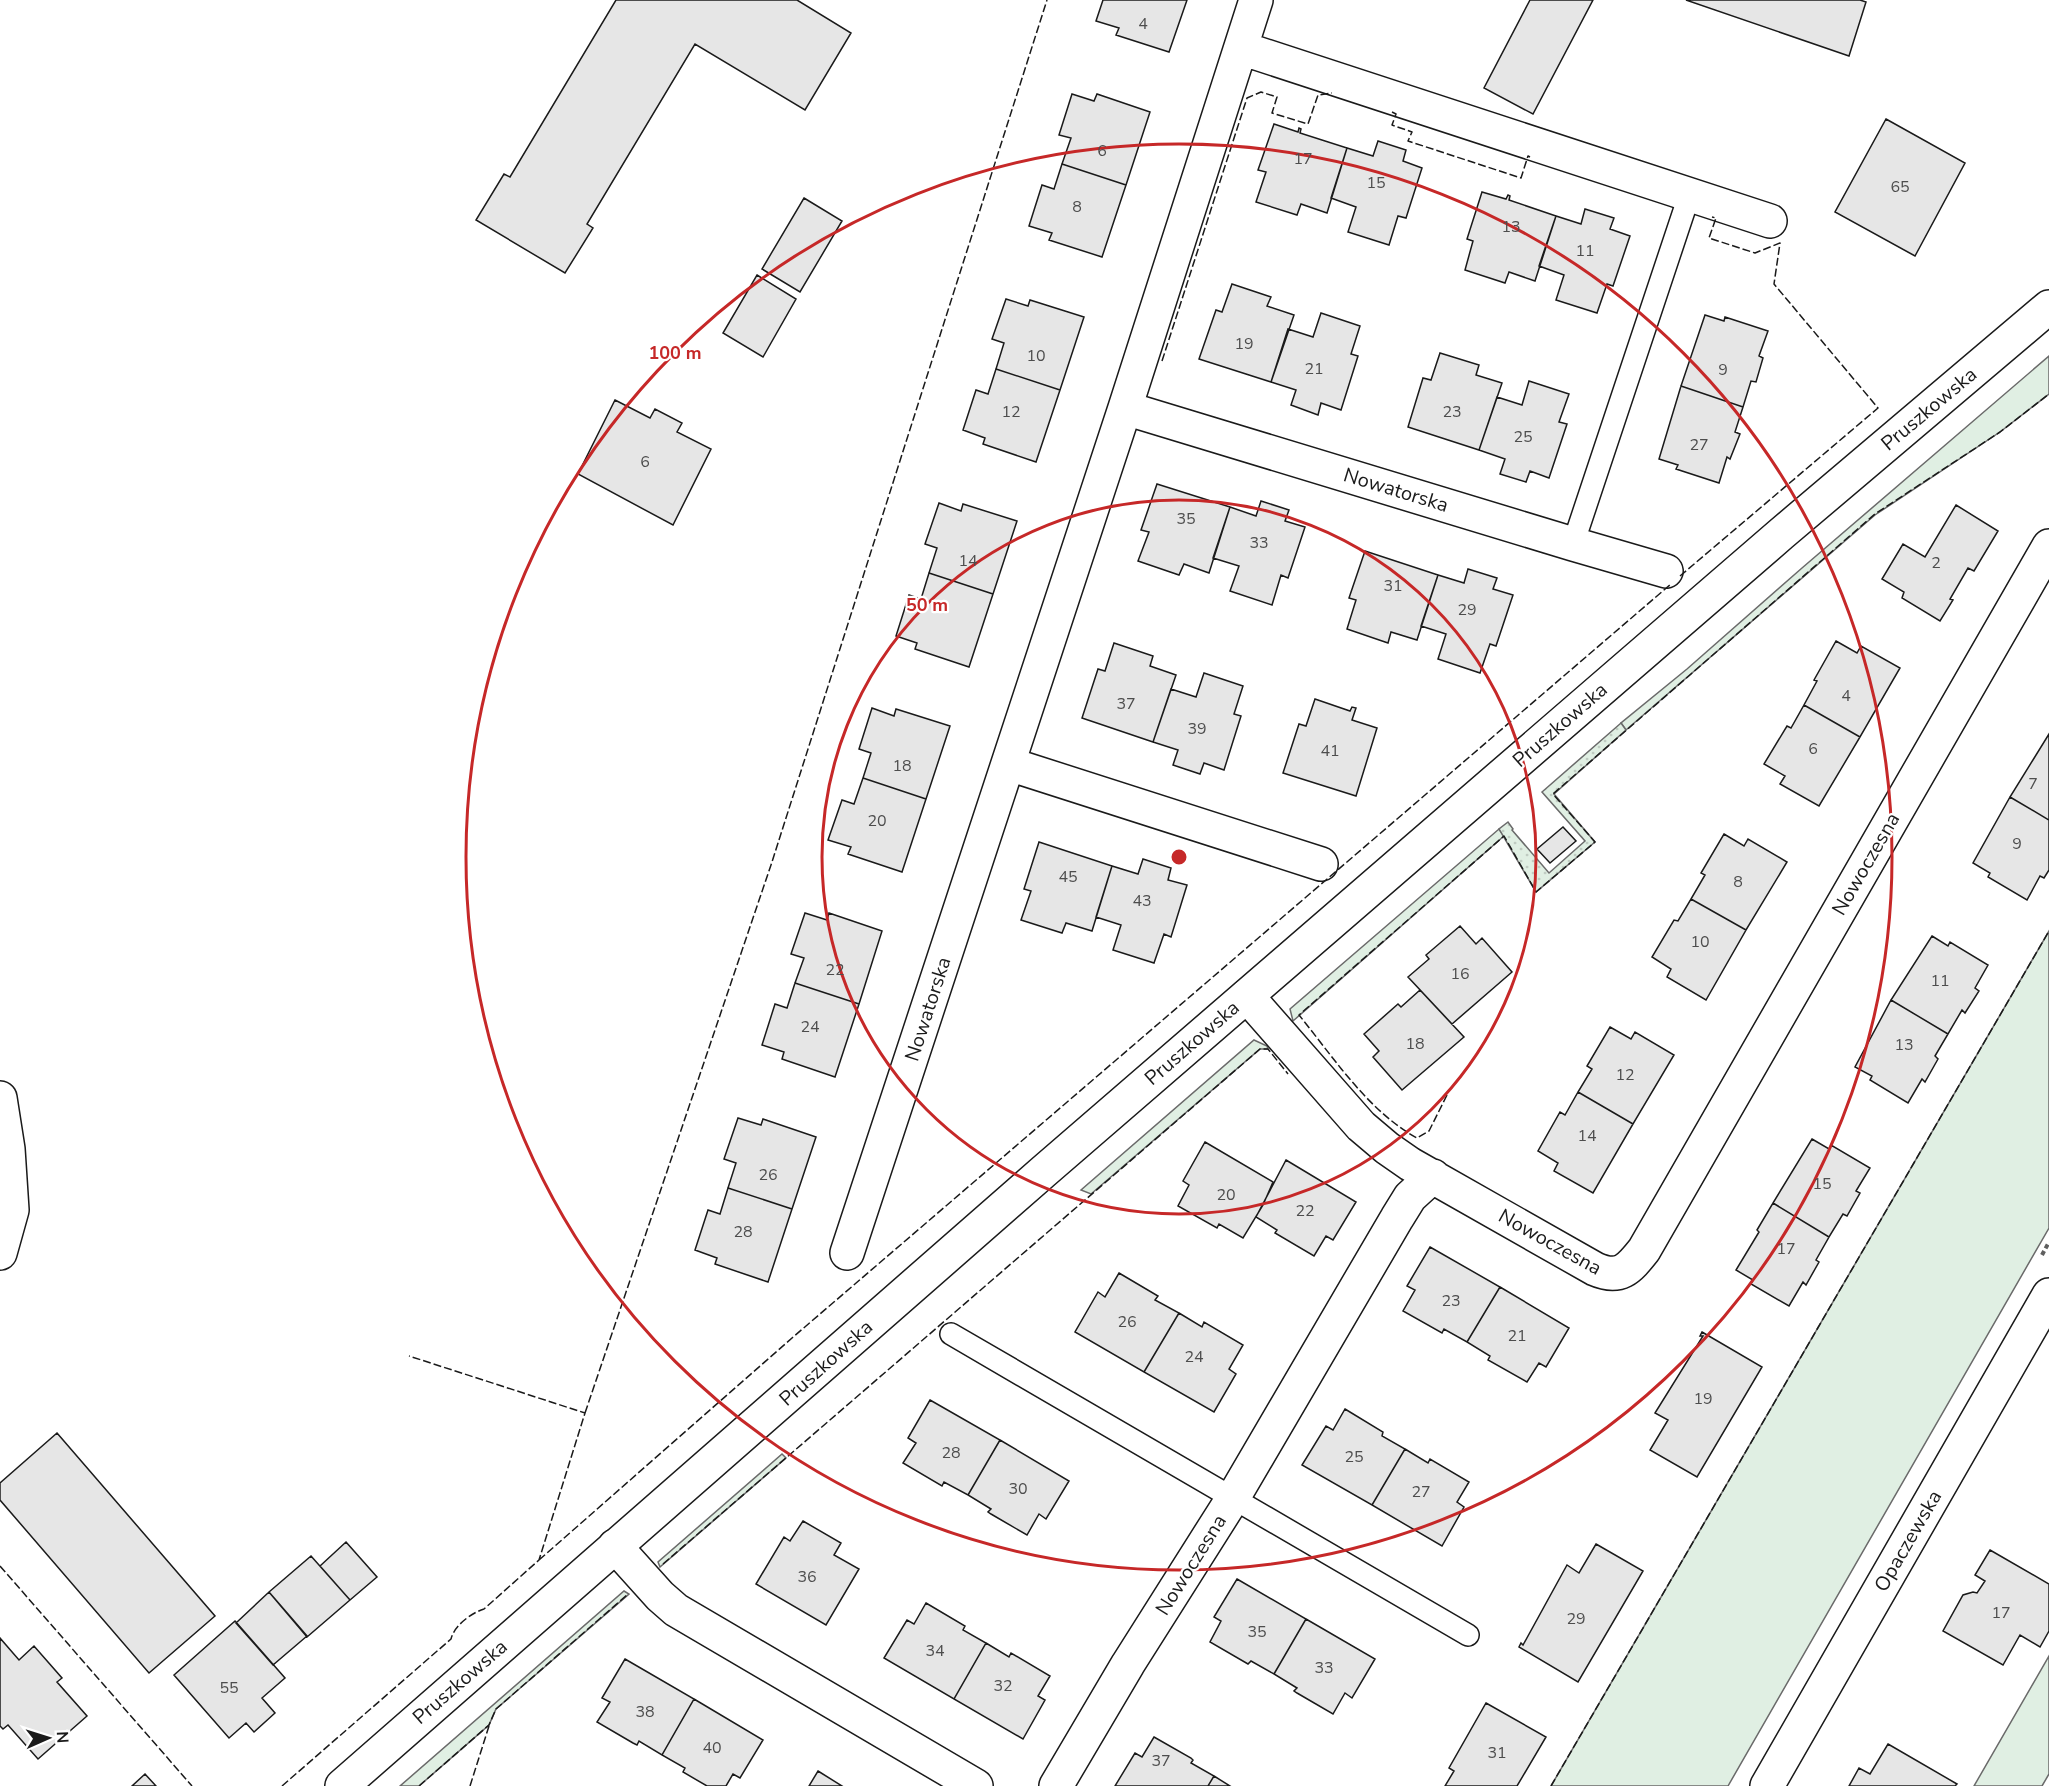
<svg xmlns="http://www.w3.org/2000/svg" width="2049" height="1786" viewBox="0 0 2049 1786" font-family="'Nunito Sans',sans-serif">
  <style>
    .green { fill: #e0efe3; stroke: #6a6a6a; stroke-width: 1.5 }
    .garden { fill: url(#garden-dots); stroke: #6a6a6a; stroke-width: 1.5 }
    .building { fill: #e6e6e6; stroke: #1a1a1a; stroke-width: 1.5 }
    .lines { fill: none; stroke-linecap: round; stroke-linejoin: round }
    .lane-casing { stroke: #1a1a1a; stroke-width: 24 }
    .street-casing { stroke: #1a1a1a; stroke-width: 36 }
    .secondary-casing { stroke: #1a1a1a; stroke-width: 36 }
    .path { stroke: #5f5f5f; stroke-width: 4; stroke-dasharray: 4.5 3; stroke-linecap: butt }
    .lane { stroke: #fff; stroke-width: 21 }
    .street { stroke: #fff; stroke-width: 33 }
    .secondary { stroke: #fff; stroke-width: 33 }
    .fence { stroke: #1a1a1a; stroke-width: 1.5; stroke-dasharray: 8 3; stroke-linecap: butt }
    .ring { fill: none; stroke: #c62828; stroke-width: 3 }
    .labels { text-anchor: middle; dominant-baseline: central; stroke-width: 4.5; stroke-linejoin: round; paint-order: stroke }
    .number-label { font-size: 16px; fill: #4d4d4d }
    .street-label { font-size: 20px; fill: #1a1a1a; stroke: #fff }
    .centre { fill: #c62828; stroke: #fff; stroke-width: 3 }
    .ring-label { font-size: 18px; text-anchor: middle; font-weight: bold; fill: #c62828; stroke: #fff; stroke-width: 4.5; stroke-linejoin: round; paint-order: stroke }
  </style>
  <defs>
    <pattern id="garden-dots" width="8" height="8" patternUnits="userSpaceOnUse" patternTransform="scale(1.5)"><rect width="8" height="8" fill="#e0efe3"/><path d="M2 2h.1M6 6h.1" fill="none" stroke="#c0ccc2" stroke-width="1.8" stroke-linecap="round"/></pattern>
  </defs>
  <rect width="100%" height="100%" fill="#fff"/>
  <path class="green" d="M 2049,356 L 2049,394 L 2000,432 L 1875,515 L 1626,730 L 1621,723 L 1687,669 L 1802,568 Z
    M 1499,829 L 1504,836 L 1293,1021 L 1290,1009 Z
    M 2049,931 L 2049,1228 L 1728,1786 L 1551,1786 Z
    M 1254,1040 L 1267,1046 L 1268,1049 L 1260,1049 L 1091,1194 L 1081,1190 Z
    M 782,1454 L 786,1458 L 660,1567 L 658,1562 Z
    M 624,1591 L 629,1594 L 496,1709 L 489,1725 L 419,1786 L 400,1786 Z
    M 2049,1656 L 2049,1774 L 2042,1786 L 1974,1786 Z"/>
  <path class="garden" d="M 1621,723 L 1626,730 L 1554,794 L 1595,842 L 1536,892 L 1499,829 L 1508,822 L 1513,829 L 1512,830 L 1549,873 L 1585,841 L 1542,792 Z"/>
  <path class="building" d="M 616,0 L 797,0 L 851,33 L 805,110 L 695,44 L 587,224 L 593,228 L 565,273 L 476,220 L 504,174 L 510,177 Z
    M 1103,0 L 1187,0 L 1169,52 L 1116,35 L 1119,28 L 1096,21 Z
    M 1530,0 L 1593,0 L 1533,114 L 1484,88 Z
    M 1686,0 L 1860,0 L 1866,2 L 1849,56 Z
    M 1072,94 L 1094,101 L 1097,94 L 1150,112 L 1126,185 L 1062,164 L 1071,138 L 1059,135 Z
    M 1886,119 L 1965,163 L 1915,256 L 1835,212 Z
    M 1274,124 L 1298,132 L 1299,128 L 1301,129 L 1300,133 L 1347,148 L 1327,213 L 1301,204 L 1297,215 L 1256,202 L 1266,172 L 1258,170 Z
    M 1378,141 L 1406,150 L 1403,161 L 1422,168 L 1406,218 L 1398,216 L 1389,245 L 1348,232 L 1356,207 L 1331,198 L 1347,148 L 1373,156 Z
    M 1062,164 L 1126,185 L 1102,257 L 1049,240 L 1052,233 L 1029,226 L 1042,185 L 1054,189 Z
    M 1482,192 L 1506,199 L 1508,195 L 1510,196 L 1509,200 L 1556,216 L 1535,281 L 1509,272 L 1505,283 L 1465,270 L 1473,241 L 1467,239 Z
    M 804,198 L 842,221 L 800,292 L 762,269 Z
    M 1585,209 L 1614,218 L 1610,229 L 1630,236 L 1613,286 L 1607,284 L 1597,313 L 1556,300 L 1564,275 L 1539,266 L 1556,216 L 1581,224 Z
    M 757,275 L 796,299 L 763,357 L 723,333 Z
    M 1232,284 L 1271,297 L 1267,306 L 1294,315 L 1271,382 L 1199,359 L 1216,310 L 1222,312 Z
    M 1006,299 L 1028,306 L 1030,300 L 1084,317 L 1060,390 L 996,369 L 1004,343 L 992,339 Z
    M 1321,313 L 1360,326 L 1351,354 L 1358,356 L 1341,410 L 1321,403 L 1318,415 L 1291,405 L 1296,390 L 1271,382 L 1288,329 L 1313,337 Z
    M 1705,315 L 1724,321 L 1725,317 L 1768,331 L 1759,356 L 1763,358 L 1756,382 L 1751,381 L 1743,407 L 1681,386 Z
    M 1440,353 L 1479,365 L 1476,375 L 1502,383 L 1479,450 L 1408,427 L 1423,378 L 1431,380 Z
    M 996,369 L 1060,390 L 1036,462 L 983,444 L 985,438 L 963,430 L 976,390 L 988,394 Z
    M 1529,381 L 1569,394 L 1559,422 L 1567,424 L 1549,478 L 1530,471 L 1526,482 L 1500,474 L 1505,459 L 1479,450 L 1497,397 L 1522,405 Z
    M 1681,386 L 1743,407 L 1735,432 L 1740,434 L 1730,459 L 1727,457 L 1719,483 L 1676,469 L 1678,465 L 1659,459 Z
    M 615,400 L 650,418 L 655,409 L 682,423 L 677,432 L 711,449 L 673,525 L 578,474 Z
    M 1157,484 L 1230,507 L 1209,573 L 1184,564 L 1179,575 L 1138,561 L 1149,532 L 1141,530 Z
    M 1261,501 L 1289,510 L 1285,521 L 1305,527 L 1288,578 L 1281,575 L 1272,605 L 1230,591 L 1239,566 L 1213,558 L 1230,507 L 1256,516 Z
    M 939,503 L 961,511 L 963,504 L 1017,521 L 993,594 L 929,573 L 937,548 L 925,544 Z
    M 1956,505 L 1998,531 L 1974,571 L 1968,568 L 1950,599 L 1953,600 L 1940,621 L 1902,598 L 1904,592 L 1882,579 L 1903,544 L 1925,557 Z
    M 1365,551 L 1438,575 L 1417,640 L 1391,632 L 1388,643 L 1347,629 L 1356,600 L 1349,598 Z
    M 1468,569 L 1497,578 L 1493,589 L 1513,595 L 1496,646 L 1490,644 L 1480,673 L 1438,659 L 1446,634 L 1421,626 L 1438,575 L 1464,583 Z
    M 929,573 L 993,594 L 969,667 L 915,649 L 917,643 L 896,636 L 909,595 L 921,599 Z
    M 1836,641 L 1857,653 L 1861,646 L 1900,668 L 1860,737 L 1804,705 L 1817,681 L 1814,680 Z
    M 1114,643 L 1153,656 L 1150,666 L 1176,675 L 1153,742 L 1082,718 L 1098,669 L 1105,671 Z
    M 1204,673 L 1243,686 L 1234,714 L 1241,716 L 1224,770 L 1204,763 L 1200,774 L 1173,765 L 1178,750 L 1153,742 L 1171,689 L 1196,697 Z
    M 1315,699 L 1350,711 L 1352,707 L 1356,708 L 1352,720 L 1377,728 L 1356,796 L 1283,773 L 1299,724 L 1306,726 Z
    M 1804,705 L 1860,737 L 1819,806 L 1780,784 L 1785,776 L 1764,764 L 1787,726 L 1791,728 Z
    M 872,708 L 894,716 L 896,709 L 950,726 L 926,799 L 863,778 L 871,753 L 859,749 Z
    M 2049,734 L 2049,820 L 2010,797 Z
    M 863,778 L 926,799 L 902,872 L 848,854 L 851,847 L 828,840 L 842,800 L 854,804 Z
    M 2010,797 L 2049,820 L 2049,870 L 2044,878 L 2040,876 L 2027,900 L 1988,877 L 1990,873 L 1973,863 Z
    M 1563,827 L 1576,841 L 1550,863 L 1537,849 Z
    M 1724,834 L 1744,846 L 1748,839 L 1787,862 L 1746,930 L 1691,899 L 1705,875 L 1701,873 Z
    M 1039,842 L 1112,866 L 1092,931 L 1066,923 L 1062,933 L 1021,920 L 1031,891 L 1024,889 Z
    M 1143,859 L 1171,868 L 1168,880 L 1187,885 L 1171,937 L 1164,934 L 1154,963 L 1113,950 L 1121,925 L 1096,917 L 1112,866 L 1138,874 Z
    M 1691,899 L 1746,930 L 1706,1000 L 1667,977 L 1671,969 L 1652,957 L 1674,920 L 1678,921 Z
    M 805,913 L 827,920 L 829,913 L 882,931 L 859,1004 L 795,983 L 804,958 L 791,954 Z
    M 1460,926 L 1476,944 L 1482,938 L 1512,972 L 1452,1024 L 1408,977 L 1429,959 L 1426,955 Z
    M 1932,936 L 1948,946 L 1950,942 L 1988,965 L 1975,988 L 1979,991 L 1965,1013 L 1962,1010 L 1948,1034 L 1891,1000 Z
    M 795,983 L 859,1004 L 835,1077 L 782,1059 L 784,1052 L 762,1045 L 775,1004 L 787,1008 Z
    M 1420,990 L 1464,1037 L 1402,1090 L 1373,1057 L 1379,1051 L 1364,1034 L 1398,1004 L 1401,1007 Z
    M 1891,1000 L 1948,1034 L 1935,1056 L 1938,1059 L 1925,1082 L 1922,1079 L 1908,1103 L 1870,1080 L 1872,1076 L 1855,1067 Z
    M 1610,1027 L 1631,1039 L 1635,1032 L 1674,1055 L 1633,1124 L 1578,1092 L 1592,1069 L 1587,1066 Z
    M 1578,1092 L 1633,1124 L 1593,1193 L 1554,1171 L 1558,1163 L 1538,1151 L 1560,1112 L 1565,1115 Z
    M 738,1118 L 761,1125 L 763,1119 L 816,1137 L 792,1209 L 728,1188 L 736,1163 L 724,1159 Z
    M 1812,1139 L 1829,1149 L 1831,1145 L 1870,1168 L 1856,1191 L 1860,1193 L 1847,1216 L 1843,1214 L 1829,1237 L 1773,1203 Z
    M 1205,1142 L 1273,1182 L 1263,1205 L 1243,1238 L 1219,1224 L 1217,1228 L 1178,1206 L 1189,1185 L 1183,1181 Z
    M 1286,1160 L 1356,1202 L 1333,1240 L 1326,1236 L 1314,1256 L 1275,1233 L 1277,1230 L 1256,1217 Z
    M 728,1188 L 792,1209 L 768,1282 L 715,1264 L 717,1258 L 695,1250 L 708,1210 L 720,1214 Z
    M 1773,1203 L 1829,1237 L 1816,1260 L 1819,1262 L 1806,1285 L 1803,1282 L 1789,1306 L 1751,1284 L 1753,1280 L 1736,1270 L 1759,1232 L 1757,1230 Z
    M 1430,1247 L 1500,1287 L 1467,1342 L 1444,1329 L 1442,1333 L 1403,1311 L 1415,1290 L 1407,1286 Z
    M 1119,1273 L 1158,1296 L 1155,1300 L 1179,1313 L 1144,1372 L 1075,1332 L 1098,1292 L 1105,1297 Z
    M 1500,1287 L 1569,1328 L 1546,1367 L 1539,1363 L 1527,1382 L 1488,1360 L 1490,1356 L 1467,1342 Z
    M 1179,1313 L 1202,1327 L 1204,1322 L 1243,1345 L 1229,1369 L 1236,1374 L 1214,1412 L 1144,1372 Z
    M 1702,1332 L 1762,1367 L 1697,1477 L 1650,1450 L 1668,1420 L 1655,1413 L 1703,1336 L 1700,1336 Z
    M 930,1400 L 1000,1440 L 968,1495 L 944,1482 L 942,1486 L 903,1463 L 916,1443 L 908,1438 Z
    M 1345,1409 L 1383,1432 L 1382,1436 L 1405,1449 L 1372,1505 L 1302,1465 L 1326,1426 L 1333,1430 Z
    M 57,1433 L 215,1616 L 149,1673 L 0,1500 L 0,1483 Z
    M 1000,1440 L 1069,1481 L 1046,1519 L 1039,1514 L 1027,1535 L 991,1514 L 988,1512 L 991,1509 L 968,1495 Z
    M 1405,1449 L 1428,1463 L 1430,1459 L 1469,1482 L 1457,1502 L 1464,1507 L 1442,1546 L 1372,1505 Z
    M 803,1521 L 841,1543 L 834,1555 L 859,1569 L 826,1625 L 756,1584 L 784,1537 L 790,1541 Z
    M 346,1542 L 377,1577 L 350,1600 L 320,1566 Z
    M 1596,1544 L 1643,1571 L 1578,1682 L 1519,1647 L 1521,1643 L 1523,1645 L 1567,1565 L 1579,1573 Z
    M 1990,1550 L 2049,1584 L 2049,1631 L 2040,1647 L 2020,1635 L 2003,1665 L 1943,1631 L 1963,1595 L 1973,1592 L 1977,1593 L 1985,1581 L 1975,1575 Z
    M 311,1556 L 350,1600 L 307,1637 L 269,1592 Z
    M 1237,1579 L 1306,1619 L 1274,1674 L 1251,1661 L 1248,1664 L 1210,1642 L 1221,1621 L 1214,1617 Z
    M 269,1592 L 307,1636 L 273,1665 L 236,1623 Z
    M 926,1603 L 965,1626 L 963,1630 L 986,1643 L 954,1699 L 884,1658 L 907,1620 L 914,1624 Z
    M 1306,1619 L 1375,1659 L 1352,1698 L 1345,1693 L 1333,1714 L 1297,1693 L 1294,1691 L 1297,1688 L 1274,1674 Z
    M 235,1621 L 285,1678 L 262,1698 L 275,1713 L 254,1732 L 246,1723 L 229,1738 L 174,1675 Z
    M 0,1638 L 19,1660 L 34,1646 L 62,1678 L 57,1682 L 87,1716 L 38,1759 L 8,1725 L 3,1729 L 0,1726 Z
    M 986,1643 L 1009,1657 L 1011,1653 L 1050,1676 L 1038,1696 L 1045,1700 L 1023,1739 L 954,1699 Z
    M 625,1659 L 694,1699 L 662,1755 L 639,1741 L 637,1745 L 633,1743 L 597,1722 L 610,1702 L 602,1698 Z
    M 694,1699 L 763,1740 L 740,1778 L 733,1774 L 726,1786 L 707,1786 L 683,1772 L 685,1768 L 662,1755 Z
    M 1486,1703 L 1546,1737 L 1517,1786 L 1445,1786 L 1454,1771 L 1449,1768 Z
    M 1154,1737 L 1191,1758 L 1193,1760 L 1191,1763 L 1214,1776 L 1208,1786 L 1115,1786 L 1135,1753 L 1142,1757 Z
    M 1888,1744 L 1957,1784 L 1955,1786 L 1849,1786 L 1859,1768 L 1870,1774 Z
    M 818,1771 L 842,1786 L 809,1786 Z
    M 145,1774 L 156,1786 L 132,1786 Z
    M 1214,1776 L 1230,1786 L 1208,1786 Z"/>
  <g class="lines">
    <g class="lane-casing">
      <path id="lane" d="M 1573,544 L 1690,193
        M 951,1334 L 1468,1635"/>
    </g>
    <g class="street-casing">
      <path id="street" d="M 1241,48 L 1770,221
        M 1125,408 L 1573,544 L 1666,571
        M 1009,764 L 1321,864
        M 1247,996 L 1361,1126 L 1387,1148 L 1410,1164 L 1595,1269 C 1620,1280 1629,1269 1644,1250 L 2049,546
        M 0,1098 L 8,1149 L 12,1210 L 0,1253
        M 847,1253 L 1125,408 L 1256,0
        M 615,1546 L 660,1596 L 676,1610 L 976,1786
        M 1056,1786 L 1128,1664 L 1233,1498 L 1397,1218 L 1410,1197 L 1433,1176
        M 1767,1786 L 2049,1295"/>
    </g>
    <g class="secondary-casing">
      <path id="secondary" d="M 342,1786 L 1043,1172 L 1781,534 L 2049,307"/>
    </g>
    <path class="path" d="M 2042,1255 L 2049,1242"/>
    <use href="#lane" class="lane"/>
    <use href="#street" class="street"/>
    <use href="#secondary" class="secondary"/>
    <path class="fence" d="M 1392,112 L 1396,114 L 1392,125 L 1412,132 L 1408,141 L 1521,178 L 1528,156 L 1530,157
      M 1162,361 L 1247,98 L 1261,92 L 1277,97 L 1272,113 L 1308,124 L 1318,95 L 1332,93
      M 1680,576 L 1878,408 L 1774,284 L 1780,243 L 1755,253 L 1709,238 L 1716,218 L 1712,217
      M 1447,1095 L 1429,1131 L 1417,1138 C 1368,1111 1334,1058 1299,1015 L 1504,836 L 1536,892 L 1595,842 L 1553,794 L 1875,514 L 2000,432 L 2049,394
      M 585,1413 L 771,865 L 1047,0
      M 539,1560 L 792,1338 L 1671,584
      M 663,1564 L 1260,1049 L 1268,1049 L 1288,1074
      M 0,1566 L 192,1786
      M 282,1786 L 451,1639 C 454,1626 471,1613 484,1609 L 539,1560 L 585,1413 L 409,1356
      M 419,1786 L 489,1725 L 496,1709 L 627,1595
      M 470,1786 L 489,1726
      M 1551,1786 L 2049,931"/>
  </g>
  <g class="ring">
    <circle cx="1179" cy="857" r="357"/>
    <circle cx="1179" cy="857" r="713"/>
  </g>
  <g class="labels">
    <g class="number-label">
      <text x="1143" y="24">4</text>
      <text x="1102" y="151">6</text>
      <text x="1303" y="159">17</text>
      <text x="1376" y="183">15</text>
      <text x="1900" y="187">65</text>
      <text x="1077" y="207">8</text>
      <text x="1511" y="227">13</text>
      <text x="1585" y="251">11</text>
      <text x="1244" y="344">19</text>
      <text x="1036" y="356">10</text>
      <text x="1314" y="369">21</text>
      <text x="1723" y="370">9</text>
      <text x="1011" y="412">12</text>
      <text x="1452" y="412">23</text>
      <text x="1523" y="437">25</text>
      <text x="1699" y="445">27</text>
      <text x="645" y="462">6</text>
      <text x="1186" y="519">35</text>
      <text x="1259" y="543">33</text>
      <text x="968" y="561">14</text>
      <text x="1936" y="563">2</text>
      <text x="1393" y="586">31</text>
      <text x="1467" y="610">29</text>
      <text x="1846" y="696">4</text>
      <text x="1126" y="704">37</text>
      <text x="1197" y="729">39</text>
      <text x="1813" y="749">6</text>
      <text x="1330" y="751">41</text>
      <text x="902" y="766">18</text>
      <text x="2033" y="784">7</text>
      <text x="877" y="821">20</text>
      <text x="2017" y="844">9</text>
      <text x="1068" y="877">45</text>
      <text x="1738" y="882">8</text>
      <text x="1142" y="901">43</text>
      <text x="1700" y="942">10</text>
      <text x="835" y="970">22</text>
      <text x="1460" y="974">16</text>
      <text x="1940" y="981">11</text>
      <text x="810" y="1027">24</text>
      <text x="1415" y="1044">18</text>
      <text x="1904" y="1045">13</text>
      <text x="1625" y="1075">12</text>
      <text x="1587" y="1136">14</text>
      <text x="768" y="1175">26</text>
      <text x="1822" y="1184">15</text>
      <text x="1226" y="1195">20</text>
      <text x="1305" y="1211">22</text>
      <text x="743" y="1232">28</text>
      <text x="1786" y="1249">17</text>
      <text x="1451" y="1301">23</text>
      <text x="1127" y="1322">26</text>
      <text x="1517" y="1336">21</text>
      <text x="1194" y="1357">24</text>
      <text x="1703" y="1399">19</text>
      <text x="951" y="1453">28</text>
      <text x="1354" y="1457">25</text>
      <text x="1018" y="1489">30</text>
      <text x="1421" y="1492">27</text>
      <text x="807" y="1577">36</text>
      <text x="2001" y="1613">17</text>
      <text x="1576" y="1619">29</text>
      <text x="1257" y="1632">35</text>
      <text x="935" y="1651">34</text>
      <text x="1324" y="1668">33</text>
      <text x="1003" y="1686">32</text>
      <text x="229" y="1688">55</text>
      <text x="645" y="1712">38</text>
      <text x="712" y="1748">40</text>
      <text x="1497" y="1753">31</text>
      <text x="1161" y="1761">37</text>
    </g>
    <g class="street-label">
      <text transform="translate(1929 409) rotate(-40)">Pruszkowska</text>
      <text transform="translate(1396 490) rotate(17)">Nowatorska</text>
      <text transform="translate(1560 725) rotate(-41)">Pruszkowska</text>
      <text transform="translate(1866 864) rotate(-60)">Nowoczesna</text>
      <text transform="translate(928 1009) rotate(-72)">Nowatorska</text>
      <text transform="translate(1192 1043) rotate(-41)">Pruszkowska</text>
      <text transform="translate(1550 1242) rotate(29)">Nowoczesna</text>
      <text transform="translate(826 1363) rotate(-42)">Pruszkowska</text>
      <text transform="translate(1908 1541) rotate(-60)">Opaczewska</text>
      <text transform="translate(1191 1565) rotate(-58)">Nowoczesna</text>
      <text transform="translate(460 1682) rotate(-41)">Pruszkowska</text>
    </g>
  </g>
  <circle cx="1179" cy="857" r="9" class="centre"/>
  <g class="ring-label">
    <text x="675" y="359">100 m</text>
    <text x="927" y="611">50 m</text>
  </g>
  <g transform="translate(48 1738) rotate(87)" stroke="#ffffff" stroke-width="4.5" paint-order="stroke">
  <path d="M0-4.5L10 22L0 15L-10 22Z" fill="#1a1a1a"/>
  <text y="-9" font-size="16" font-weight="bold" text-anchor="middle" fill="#1a1a1a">N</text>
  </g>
</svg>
